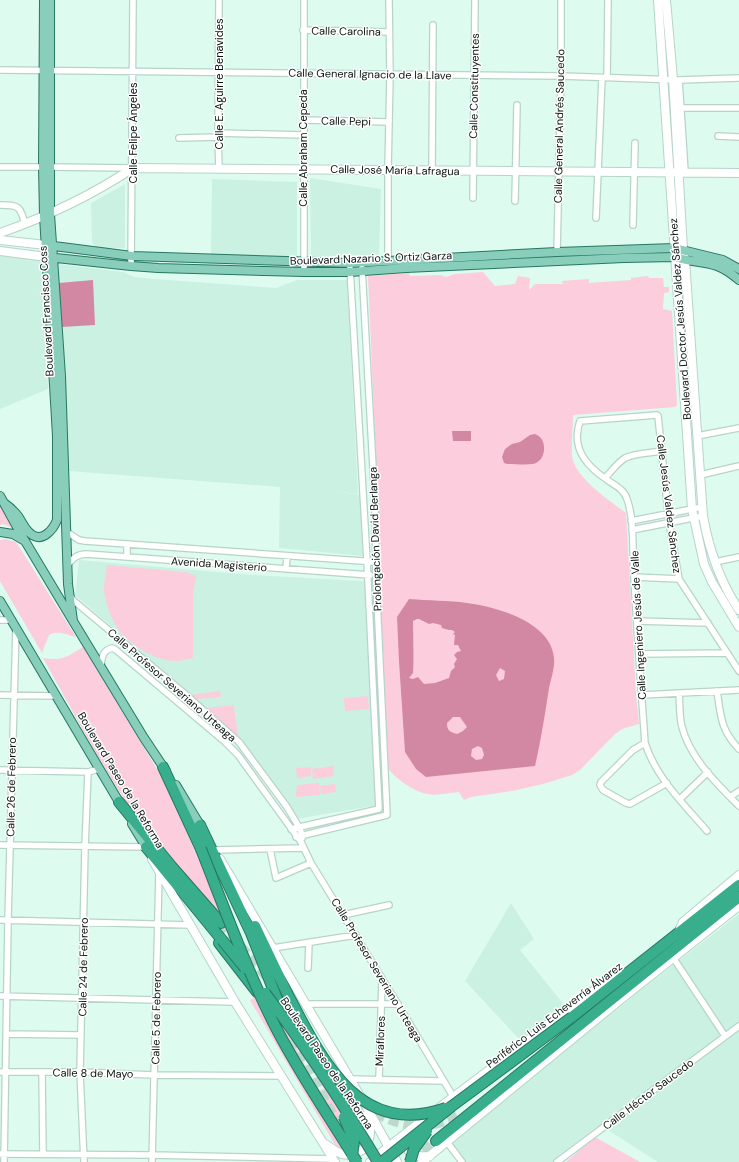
<svg xmlns="http://www.w3.org/2000/svg" width="739" height="1162" viewBox="0 0 739 1162" font-family="'DM Sans',sans-serif">
  <style>
    .built { fill: #cbf1e3 }
    .green { fill: #fccddc }
    .water { fill: #d288a2; fill-rule: evenodd }
    .lines { fill: none; stroke-linecap: round; stroke-linejoin: round }
    .highway-tunnel { stroke: #bed8ce; stroke-width: 10; stroke-dasharray: 10 5; stroke-linecap: butt }
    .street-casing { stroke: #b7d4c9; stroke-width: 8 }
    .secondary-casing { stroke: #b7d4c9; stroke-width: 10 }
    .primary-casing { stroke: #277761; stroke-width: 10 }
    .highway-casing { stroke: #277761; stroke-width: 12 }
    .street { stroke: #fff; stroke-width: 5.5 }
    .secondary { stroke: #fff; stroke-width: 8 }
    .primary { stroke: #88cebb; stroke-width: 8 }
    .highway { stroke: #38ae8d; stroke-width: 10 }
    .highway-bridge-casing { stroke: #277761; stroke-width: 12; stroke-linecap: butt }
    .highway-bridge { stroke: #38ae8d; stroke-width: 10 }
    .labels { text-anchor: middle; dominant-baseline: central; stroke-width: 3; stroke-linejoin: round; paint-order: stroke }
    .street-label { font-size: 11px; fill: #08120f; stroke: #fff }
  </style>
  <rect width="100%" height="100%" fill="#defbf0"/>
  <path class="built" d="M 310,178 L 381,189 L 379,255 L 311,257 Z
    M 212,179 L 297,182 L 297,257 L 211,254 Z
    M 125,184 L 125,248 L 98,248 L 92,243 L 91,203 Z
    M 0,255 L 41,260 L 48,389 L 0,409 Z
    M 58,264 L 123,272 L 134,277 L 154,279 L 276,288 L 297,280 L 347,280 L 358,494 L 331,491 L 360,495 L 363,556 L 279,548 L 280,487 L 69,471 Z
    M 79,560 L 253,575 L 378,582 L 390,803 L 296,819 L 229,738 L 215,728 L 150,660 L 75,595 Z
    M 511,903 L 534,939 L 520,950 L 565,1006 L 520,1040 L 465,981 Z
    M 739,914 L 739,1162 L 658,1162 L 608,1130 L 598,1126 L 559,1155 L 564,1162 L 465,1162 L 450,1142 L 646,986 Z"/>
  <path class="green" d="M 483,272 L 495,286 L 515,284 L 518,276 L 530,278 L 529,290 L 535,284 L 563,284 L 562,281 L 589,279 L 589,283 L 631,280 L 631,278 L 648,276 L 649,278 L 663,278 L 664,287 L 669,287 L 669,292 L 664,293 L 663,309 L 672,311 L 677,405 L 675,407 L 573,415 C 573,429 571,442 572,456 C 574,477 610,501 626,513 L 636,694 L 639,724 L 622,729 L 615,734 L 580,770 L 572,775 L 543,784 L 512,791 L 471,797 L 464,800 L 459,792 C 449,793 437,796 427,794 C 412,791 397,779 387,768 L 378,582 L 379,545 L 378,506 L 368,276 L 409,273 L 410,276 L 440,275 L 446,277 L 455,274 Z
    M 0,506 L 13,528 L 3,524 L 0,525 Z
    M 6,539 L 16,542 L 76,637 C 66,635 59,630 49,635 L 42,653 L 0,581 L 0,540 Z
    M 107,565 L 186,572 L 196,576 L 193,594 L 193,658 C 187,659 180,661 174,661 C 157,660 137,649 125,637 C 114,628 105,603 104,589 C 104,581 106,572 107,565 Z
    M 83,647 L 163,779 L 216,899 L 228,929 L 173,867 L 136,819 L 93,748 L 43,658 C 64,661 66,657 83,647 Z
    M 220,691 L 221,697 L 195,699 L 190,695 Z
    M 368,696 L 369,709 L 345,711 L 344,698 Z
    M 234,705 L 234,707 L 238,736 L 206,708 Z
    M 333,766 L 334,776 L 313,779 L 312,769 Z
    M 311,767 L 311,776 L 297,778 L 296,768 Z
    M 319,783 L 320,795 L 296,797 L 297,785 Z
    M 335,784 L 336,792 L 321,794 L 320,786 Z
    M 274,977 L 292,1007 L 319,1063 L 327,1055 L 365,1121 C 366,1125 367,1130 366,1134 C 362,1152 346,1156 334,1143 L 250,1000 L 268,991 L 318,1091 L 324,1089 L 271,979 Z
    M 595,1137 L 640,1162 L 566,1162 Z"/>
  <path class="water" d="M 93,280 L 95,325 L 62,327 L 59,283 Z
    M 452,431 L 471,431 L 471,441 L 453,441 Z
    M 535,434 C 548,438 547,461 533,464 C 525,465 515,464 507,464 L 504,463 L 502,457 L 505,449 L 512,444 L 520,442 L 530,435 Z
    M 409,599 C 429,601 448,600 467,603 C 497,607 551,622 554,658 C 555,667 551,679 549,688 C 545,714 541,740 535,766 L 426,777 L 416,769 L 405,752 L 399,661 L 397,617 ZM 417,619 L 419,619 L 429,624 L 433,623 L 441,625 L 442,628 L 449,630 L 452,630 L 455,632 L 453,634 L 455,635 L 454,645 L 458,645 L 461,651 L 457,652 L 454,655 L 457,659 L 454,664 L 455,667 L 451,671 L 449,678 L 435,683 L 424,684 L 418,677 L 413,679 L 409,678 L 413,673 C 414,656 413,638 413,621 ZM 500,668 L 505,671 L 504,679 L 499,681 L 496,675 ZM 453,717 L 460,717 L 467,727 L 463,731 L 457,734 C 450,732 447,731 447,723 ZM 478,746 L 482,748 L 484,755 L 482,759 L 476,760 L 471,756 L 472,749 Z"/>
  <g class="lines">
    <path class="highway-tunnel" d="M 221,923 L 276,988 L 294,1016
      M 294,1038 L 327,1105 L 339,1125
      M 363,1105 C 393,1126 425,1133 458,1115
      M 411,1160 L 436,1141"/>
    <g class="street-casing">
      <path id="street" d="M 303,30 L 389,32
        M 0,70 L 561,76 L 679,80 L 739,78
        M 607,78 L 608,0
        M 679,80 L 685,172
        M 680,108 L 739,108
        M 304,120 L 389,122
        M 218,133 L 304,135
        M 718,136 L 739,137
        M 179,138 L 218,137
        M 0,167 L 43,167
        M 50,167 L 133,168
        M 219,169 L 218,137 L 219,0
        M 432,171 L 433,25
        M 473,198 L 475,0
        M 515,201 L 517,105
        M 0,205 C 19,205 20,206 25,224
        M 596,218 L 602,78
        M 633,225 L 635,143
        M 557,252 L 561,76 L 561,0
        M 388,261 L 388,170 L 390,75 L 389,0
        M 131,266 L 133,0
        M 304,272 L 304,0
        M 697,436 L 739,428
        M 700,475 L 739,466
        M 605,478 C 611,472 617,463 625,458 C 635,453 650,453 662,451
        M 631,521 L 702,507
        M 632,530 L 703,516
        M 67,532 L 79,540 L 85,541 L 376,562
        M 127,557 L 127,545
        M 715,562 L 739,557
        M 67,566 C 73,558 77,554 87,554 L 370,575
        M 286,569 L 287,556
        M 634,577 L 679,579
        M 70,596 L 74,601 L 184,693 L 239,742 L 287,807 L 299,827 L 302,835 L 302,838
        M 0,620 L 12,620
        M 637,621 L 708,623
        M 639,654 L 726,653
        M 101,666 C 102,657 102,651 112,648 L 116,650 L 225,742 L 238,755 L 301,842 L 311,863 L 405,1016 L 454,1098
        M 717,691 C 721,716 720,729 739,749
        M 679,693 C 680,704 679,716 682,727 C 690,758 717,784 739,806
        M 0,695 L 57,696
        M 642,695 L 739,690
        M 645,743 L 633,750 L 601,782 L 600,785 L 603,790 L 626,803 L 630,804 L 667,783
        M 0,770 L 88,772 L 99,769
        M 730,797 L 739,791
        M 680,799 L 708,772
        M 291,829 L 379,809 L 367,561 L 350,268
        M 707,831 C 684,804 656,778 645,743 C 641,688 637,633 634,577 C 632,553 635,521 627,499 C 624,489 614,485 606,479 C 585,465 571,447 580,421 L 657,415 L 658,416 L 669,522 L 679,579 L 739,671
        M 296,837 L 387,815 L 376,577 L 375,504 L 362,268
        M 0,845 L 146,847
        M 270,849 L 276,878 L 311,863
        M 215,850 L 303,848
        M 343,915 L 389,905
        M 0,920 L 190,925
        M 273,948 L 356,935
        M 672,956 L 725,1036
        M 308,968 L 309,943
        M 0,996 L 235,1002
        M 305,1004 L 398,1004
        M 6,1034 L 81,1035
        M 0,1072 L 80,1072 L 154,1075 L 281,1076
        M 42,1073 L 43,1155
        M 349,1079 L 443,1081
        M 379,1079 L 382,980
        M 447,1142 L 462,1162
        M 0,1154 L 152,1155 L 333,1159
        M 4,1162 L 8,920 L 16,628
        M 84,1162 L 80,1072 L 85,847 L 88,772
        M 152,1162 L 159,873
        M 557,1162 L 739,1026"/>
    </g>
    <g class="secondary-casing">
      <path id="secondary" d="M 658,0 L 692,509 L 704,564 L 712,582 L 739,627
        M 666,0 L 673,79 L 683,249 L 685,260 L 703,516 C 709,549 720,582 739,610
        M 0,233 C 49,216 89,197 133,168 L 739,173
        M 0,240 L 46,245
        M 0,251 L 47,257
        M 152,859 L 235,1002 L 335,1162
        M 220,859 L 366,1106 L 397,1162
        M 678,933 L 683,922 L 739,875
        M 406,1138 C 405,1156 415,1157 430,1156
        M 325,1144 C 330,1147 336,1152 342,1154 C 347,1155 353,1155 357,1153 C 373,1146 371,1128 368,1114
        M 370,1162 C 412,1127 456,1095 500,1062 C 539,1033 577,998 620,975
        M 422,1162 L 620,1000 L 739,906"/>
    </g>
    <g class="primary-casing">
      <path id="primary" d="M 50,0 L 50,214 L 61,376 L 68,584 L 73,621
        M 46,245 L 132,256 L 350,263 L 557,252 L 674,248 L 723,260 L 739,269
        M 47,257 L 131,266 L 158,268 L 304,272 L 350,272 L 406,268 L 624,258 L 675,257 C 689,262 703,261 717,266 C 725,269 732,274 739,280
        M 0,496 L 22,536 L 73,621 L 144,738 L 166,771
        M 4,503 C 10,507 14,511 18,516 C 22,522 25,530 31,534 C 42,543 53,530 57,520 L 57,436 L 44,216 L 43,167 L 44,0
        M 0,532 L 13,534 L 25,541
        M 0,601 L 122,807
        M 176,785 L 200,825
        M 132,824 L 146,847"/>
    </g>
    <g class="highway-casing">
      <path id="highway" d="M 163,767 L 201,849
        M 119,802 L 172,867 L 221,923
        M 200,825 L 251,933 L 277,999
        M 146,847 L 222,940
        M 255,926 L 287,993
        M 219,943 L 257,992
        M 572,1017 L 739,885
        M 436,1141 L 739,897"/>
    </g>
    <use href="#street" class="street"/>
    <use href="#secondary" class="secondary"/>
    <use href="#primary" class="primary"/>
    <use href="#highway" class="highway"/>
    <g class="highway-bridge-casing">
      <path id="highway-bridge" d="M 201,849 C 224,907 245,966 273,1022 C 297,1070 329,1116 357,1162
        M 222,940 L 245,968
        M 265,993 C 306,1047 343,1104 378,1162
        M 287,993 C 321,1058 358,1139 446,1108
        M 344,1117 L 354,1141 L 352,1156
        M 382,1162 L 452,1106 L 572,1017
        M 410,1162 L 414,1149 L 427,1131"/>
    </g>
    <use href="#highway-bridge" class="highway-bridge"/>
  </g>
  <g class="labels">
    <g class="street-label">
      <text transform="translate(346 31) rotate(1)">Calle Carolina</text>
      <text transform="translate(370 74) rotate(1)">Calle General Ignacio de la Llave</text>
      <text transform="translate(219 84) rotate(-90)">Calle E. Aguirre Benavides</text>
      <text transform="translate(474 86) rotate(-89)">Calle Constituyentes</text>
      <text transform="translate(346 121) rotate(1)">Calle Pepi</text>
      <text transform="translate(559 126) rotate(-89)">Calle General Andrés Saucedo</text>
      <text transform="translate(133 133) rotate(-90)">Calle Felipe Ángeles</text>
      <text transform="translate(303 148) rotate(-90)">Calle Abraham Cepeda</text>
      <text transform="translate(395 170) rotate(1)">Calle José María Lafragua</text>
      <text transform="translate(371 258) rotate(-2)">Boulevard Nazario S. Ortiz Garza</text>
      <text transform="translate(46 311) rotate(-93)">Boulevard Francisco Coss</text>
      <text transform="translate(680 319) rotate(-94)">Boulevard Doctor Jesús Valdez Sánchez</text>
      <text transform="translate(669 504) rotate(83)">Calle Jesús Valdez Sánchez</text>
      <text transform="translate(375 539) rotate(-92)">Prolongación David Berlanga</text>
      <text transform="translate(219 564) rotate(4)">Avenida Magisterio</text>
      <text transform="translate(638 625) rotate(-93)">Calle Ingeniero Jesús de Valle</text>
      <text transform="translate(172 685) rotate(41)">Calle Profesor Severiano Urteaga</text>
      <text transform="translate(121 780) rotate(59)">Boulevard Paseo de la Reforma</text>
      <text transform="translate(11 787) rotate(-89)">Calle 26 de Febrero</text>
      <text transform="translate(83 967) rotate(-89)">Calle 24 de Febrero</text>
      <text transform="translate(377 970) rotate(59)">Calle Profesor Severiano Urteaga</text>
      <text transform="translate(554 1015) rotate(-37)">Periférico Luis Echeverría Álvarez</text>
      <text transform="translate(156 1018) rotate(-89)">Calle 5 de Febrero</text>
      <text transform="translate(380 1041) rotate(-88)">Miraflores</text>
      <text transform="translate(327 1063) rotate(56)">Boulevard Paseo de la Reforma</text>
      <text transform="translate(93 1073) rotate(1)">Calle 8 de Mayo</text>
      <text transform="translate(648 1094) rotate(-37)">Calle Héctor Saucedo</text>
    </g>
  </g>
</svg>
